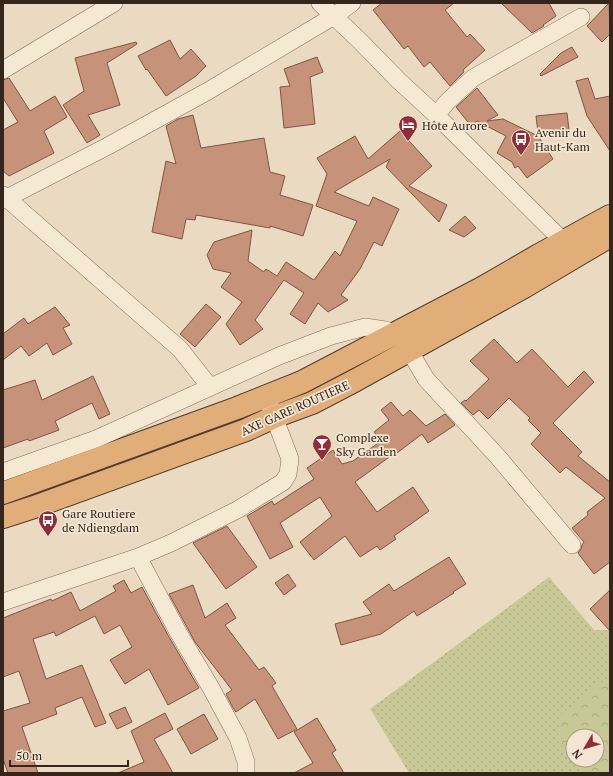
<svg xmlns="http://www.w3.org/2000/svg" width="613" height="776" viewBox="0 0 613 776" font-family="'PT Serif',serif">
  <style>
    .grass { fill: url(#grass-dots); fill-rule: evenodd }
    .forest { fill: url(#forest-crowns); fill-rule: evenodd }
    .building { fill: #c7927a; stroke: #815441 }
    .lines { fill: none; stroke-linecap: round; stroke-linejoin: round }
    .minor-casing { stroke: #836c5a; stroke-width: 18 }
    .trunk-casing { stroke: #513b2e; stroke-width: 24 }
    .minor { stroke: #f6e9d4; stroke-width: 17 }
    .trunk { stroke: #e1ae79; stroke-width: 22 }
    .labels { text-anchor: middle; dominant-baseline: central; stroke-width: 3.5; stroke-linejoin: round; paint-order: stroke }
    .poi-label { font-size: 12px; fill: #34261d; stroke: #f3e5d1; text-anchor: start }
    .street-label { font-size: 12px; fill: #34261d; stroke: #f3e5d1 }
  </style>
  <defs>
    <pattern id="grass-dots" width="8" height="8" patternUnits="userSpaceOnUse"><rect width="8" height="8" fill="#c7c896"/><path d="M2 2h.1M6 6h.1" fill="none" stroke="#acac81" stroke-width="1.8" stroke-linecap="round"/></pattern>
    <pattern id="forest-crowns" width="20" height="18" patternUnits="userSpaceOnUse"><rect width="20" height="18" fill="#c7c896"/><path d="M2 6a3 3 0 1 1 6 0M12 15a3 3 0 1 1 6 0" fill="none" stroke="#acac81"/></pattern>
  </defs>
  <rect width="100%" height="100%" fill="#ebdac2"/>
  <path class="grass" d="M 549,577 L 594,630 L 610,630 L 610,773 L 409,773 L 370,709 ZM 573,736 L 597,736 L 597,760 L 573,760 Z"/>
  <path class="forest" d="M 610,676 L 610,773 L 582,773 L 557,740 L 560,715 ZM 573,736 L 597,736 L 597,760 L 573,760 Z"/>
  <path class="building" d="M 382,3 L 454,3 L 445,10 L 467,37 L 470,34 L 485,50 L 463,70 L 464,72 L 450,86 L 430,62 L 424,67 L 408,46 L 404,49 L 373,10 Z
    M 501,3 L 549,3 L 556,16 L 543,25 L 544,26 L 532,33 Z
    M 609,3 L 610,34 L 602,42 L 587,26 Z
    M 170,40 L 180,59 L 191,49 L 206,66 L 196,76 L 166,96 L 147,69 L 146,70 L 138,56 Z
    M 136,42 L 137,44 L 107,63 L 120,105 L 88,115 L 100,135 L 87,143 L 63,105 L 84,91 L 75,58 Z
    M 572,47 L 578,57 L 541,76 L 540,74 L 561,53 Z
    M 317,57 L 323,72 L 310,77 L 315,124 L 284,128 L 280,87 L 290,86 L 284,69 Z
    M 9,78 L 30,111 L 55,96 L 67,117 L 44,131 L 54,153 L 9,176 L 3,171 L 3,130 L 18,122 L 3,98 L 3,80 Z
    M 588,78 L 595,99 L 610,96 L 610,151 L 587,116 L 576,81 Z
    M 477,88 L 498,115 L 487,121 L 503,119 L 538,136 L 553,159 L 527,178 L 518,166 L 515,168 L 512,162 L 497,153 L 506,136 L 477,121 L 471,126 L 456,107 Z
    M 567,113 L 569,130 L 538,133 L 536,116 Z
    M 193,115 L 201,148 L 264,138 L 270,172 L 285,176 L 280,195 L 313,205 L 303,236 L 270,226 L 270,228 L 196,215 L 195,220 L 186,219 L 182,239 L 152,232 L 166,161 L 176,164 L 166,126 L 178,119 Z
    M 400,131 L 432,166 L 409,186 L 447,205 L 439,222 L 386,167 L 390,159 L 334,192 L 369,206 L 373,197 L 399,209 L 382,246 L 374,242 L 360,269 L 341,295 L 348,300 L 328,312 L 318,303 L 305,324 L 290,314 L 304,293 L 284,280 L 255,320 L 263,329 L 240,345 L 226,324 L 242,302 L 221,287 L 231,273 L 213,269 L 207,255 L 214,242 L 252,230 L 248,261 L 264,272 L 266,269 L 277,276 L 286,262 L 314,280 L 335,251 L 340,256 L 357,221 L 316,206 L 327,174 L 317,158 L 355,136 L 368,159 Z
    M 465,216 L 476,228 L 464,237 L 449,230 Z
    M 206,304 L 221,317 L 195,347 L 180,334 Z
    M 55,307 L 70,325 L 63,328 L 72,344 L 53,355 L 47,343 L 29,356 L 21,346 L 3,360 L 3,334 L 24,318 L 28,324 Z
    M 494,339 L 517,363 L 532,349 L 568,387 L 584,371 L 594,382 L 553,423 L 582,452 L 578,456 L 610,482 L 610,562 L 594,574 L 578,553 L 581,549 L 582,545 L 584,542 L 572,528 L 588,515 L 587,512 L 605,498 L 566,467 L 560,473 L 531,444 L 541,433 L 528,420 L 530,418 L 509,398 L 488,419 L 479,410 L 473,415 L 461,403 L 465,400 L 466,401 L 489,379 L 470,361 Z
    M 93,376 L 110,414 L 99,419 L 92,403 L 55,421 L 59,430 L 29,441 L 28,439 L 3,448 L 3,390 L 35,380 L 42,400 Z
    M 391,402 L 403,416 L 410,410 L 426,426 L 445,414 L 455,425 L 428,443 L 422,434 L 393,456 L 392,455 L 355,482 L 377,512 L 413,487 L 429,511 L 394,536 L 396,539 L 380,550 L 377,546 L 360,557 L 345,536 L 314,560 L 300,542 L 332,516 L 320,497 L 280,523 L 293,547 L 270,559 L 247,516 L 272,501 L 274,505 L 314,479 L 307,468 L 333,450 L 342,464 L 353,461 L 381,441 L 374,432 L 389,420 L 381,410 Z
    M 227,526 L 257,567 L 226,589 L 193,543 Z
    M 449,557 L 466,584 L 453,592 L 454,593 L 417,616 L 414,611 L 381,634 L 341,645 L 335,624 L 372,614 L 363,602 L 389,584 L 394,591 Z
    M 288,574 L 296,586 L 284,595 L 275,583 Z
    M 124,580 L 131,593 L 142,587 L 169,637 L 199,688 L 168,705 L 149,669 L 125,684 L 110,660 L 132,647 L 120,625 L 104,634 L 95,616 L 56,636 L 54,632 L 33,639 L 46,679 L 82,665 L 106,723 L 95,727 L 82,697 L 55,708 L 57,714 L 22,727 L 38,773 L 8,773 L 3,759 L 3,711 L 30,703 L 19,671 L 3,677 L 3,618 L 51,599 L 52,601 L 71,592 L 80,611 L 116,591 L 113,586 Z
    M 193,585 L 205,618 L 227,603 L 236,618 L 225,625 L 259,670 L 264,667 L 276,683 L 272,686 L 297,729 L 278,739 L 255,699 L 236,712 L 233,708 L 226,694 L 232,690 L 195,642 L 169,594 Z
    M 610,590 L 610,631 L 590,609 Z
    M 125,707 L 132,722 L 117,729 L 109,714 Z
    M 165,713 L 173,729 L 154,739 L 173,773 L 118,773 L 144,762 L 131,731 Z
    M 204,714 L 218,739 L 191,754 L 177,729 Z
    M 317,718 L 336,750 L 332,753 L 344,773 L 294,773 L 313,763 L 294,732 Z"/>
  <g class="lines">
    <g class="minor-casing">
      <path id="minor" d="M 320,3 L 360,41 L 398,80 L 436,115 L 563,241 L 570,251
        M 3,70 L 114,3
        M 436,115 L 448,101 L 473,78 L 581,17
        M 3,195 L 180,349 L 210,387
        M 3,200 L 108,146 L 208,91 L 334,16 L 352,3
        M 409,350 L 426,379 L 498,457 L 572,545
        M 3,472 L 96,439 L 279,356 L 331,336 L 365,327 L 385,330 L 395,333
        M 138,557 L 178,632 L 211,688 L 238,738 L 246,762 L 246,773
        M 3,602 L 138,557 L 171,543 L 237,510 L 283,482 L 288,474 L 290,459 L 270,406"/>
    </g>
    <g class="trunk-casing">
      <path id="trunk" d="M 3,493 L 237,408 L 302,382 L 482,288 L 539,255 L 610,216
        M 3,517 L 34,507 L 246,430 L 274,417 L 312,403 L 356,380 L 524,287 L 610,236"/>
    </g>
    <use href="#minor" class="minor"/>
    <use href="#trunk" class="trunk"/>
  </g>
  <defs>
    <g id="hotel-pin" transform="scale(1)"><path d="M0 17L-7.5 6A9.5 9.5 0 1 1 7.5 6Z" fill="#8f2e39" stroke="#f3e5d1"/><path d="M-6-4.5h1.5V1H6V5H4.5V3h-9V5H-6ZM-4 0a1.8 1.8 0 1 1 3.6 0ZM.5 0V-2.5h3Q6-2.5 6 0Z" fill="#fff"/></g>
    <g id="bus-pin" transform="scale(1)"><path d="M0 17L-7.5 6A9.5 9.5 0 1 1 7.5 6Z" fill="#8f2e39" stroke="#f3e5d1"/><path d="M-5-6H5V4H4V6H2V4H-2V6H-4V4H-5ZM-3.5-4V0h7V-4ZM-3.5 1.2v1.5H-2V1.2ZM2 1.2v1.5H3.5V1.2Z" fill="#fff"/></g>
    <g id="bar-pin" transform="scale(1)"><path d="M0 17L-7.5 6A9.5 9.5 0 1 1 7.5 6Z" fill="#8f2e39" stroke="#f3e5d1"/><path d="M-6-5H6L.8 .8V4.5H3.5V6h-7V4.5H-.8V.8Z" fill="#fff"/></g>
  </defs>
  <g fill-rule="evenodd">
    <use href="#hotel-pin" x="408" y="125"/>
    <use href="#bus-pin" x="521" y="139"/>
    <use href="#bar-pin" x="322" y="444"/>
    <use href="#bus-pin" x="48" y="520"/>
  </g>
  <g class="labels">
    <g class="poi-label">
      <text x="422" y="125">Hôte Aurore</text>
      <text x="535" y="132">Avenir du<tspan x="535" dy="14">Haut-Kam</tspan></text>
      <text x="336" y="437">Complexe<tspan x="336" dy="14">Sky Garden</tspan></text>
      <text x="62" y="513">Gare Routiere<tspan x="62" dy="14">de Ndiengdam</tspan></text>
    </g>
    <g class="street-label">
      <text transform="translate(295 408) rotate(-24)">AXE GARE ROUTIERE</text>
    </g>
  </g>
  <rect width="613" height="776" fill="none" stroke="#34261d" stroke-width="8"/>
  <g transform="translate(585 748) rotate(232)"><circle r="19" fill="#f3e5d1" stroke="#a79989"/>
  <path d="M0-3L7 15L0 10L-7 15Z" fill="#8f2e39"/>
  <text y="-6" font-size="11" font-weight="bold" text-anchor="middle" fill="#34261d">N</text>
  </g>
  <path d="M10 760v6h118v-6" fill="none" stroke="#34261d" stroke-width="2"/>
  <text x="16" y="760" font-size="12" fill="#34261d" stroke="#f3e5d1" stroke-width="3" paint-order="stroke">50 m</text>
</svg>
